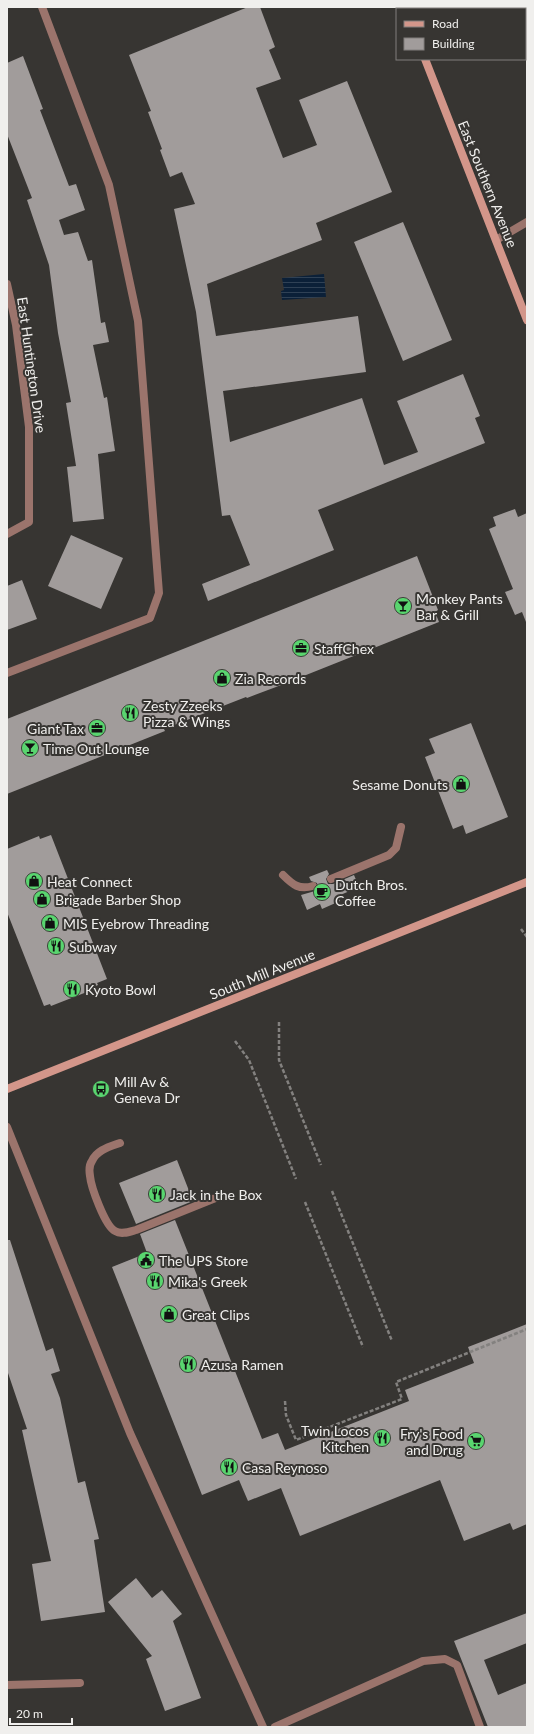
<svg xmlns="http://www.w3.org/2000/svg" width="534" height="1734" viewBox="0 0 534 1734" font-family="Lato,sans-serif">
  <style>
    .water { fill: url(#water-rules) }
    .building { fill: #a19c9b }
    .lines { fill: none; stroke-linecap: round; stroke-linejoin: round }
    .path { stroke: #83817f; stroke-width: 2.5; stroke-dasharray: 4 2; stroke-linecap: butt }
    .lane { stroke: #9b746c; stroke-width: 8 }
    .street { stroke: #9b746c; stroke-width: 8 }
    .secondary { stroke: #d3968a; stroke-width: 8 }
    .labels { text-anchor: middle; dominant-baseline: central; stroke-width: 4; stroke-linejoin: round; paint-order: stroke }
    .street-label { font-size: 14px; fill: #f0efed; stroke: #373532 }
    .poi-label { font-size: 14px; fill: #f0efed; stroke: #373532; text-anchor: start }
  </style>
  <defs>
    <pattern id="water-rules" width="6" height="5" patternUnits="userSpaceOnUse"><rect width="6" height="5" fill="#0b2038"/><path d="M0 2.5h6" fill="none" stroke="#2f4155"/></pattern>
  </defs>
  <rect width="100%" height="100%" fill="#373532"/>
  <path class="water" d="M 324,274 L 326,297 L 282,300 L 281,291 L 284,290 L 282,278 Z"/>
  <path class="building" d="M 248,7 L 260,7 L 275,47 L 269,50 L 281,79 L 256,88 L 283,158 L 317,145 L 299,100 L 347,81 L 392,192 L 316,223 L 322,240 L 207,284 L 216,336 L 358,316 L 366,372 L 223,391 L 230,442 L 362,398 L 384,465 L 418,452 L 397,401 L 463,374 L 480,416 L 475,418 L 485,443 L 318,510 L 334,550 L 208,601 L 202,584 L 250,565 L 230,515 L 222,516 L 196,312 L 174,209 L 195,204 L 182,172 L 170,177 L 160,150 L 162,149 L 148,112 L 151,111 L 129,55 Z
    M 23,56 L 43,109 L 40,110 L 69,186 L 76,184 L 85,210 L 59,220 L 64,235 L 78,232 L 88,261 L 92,260 L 101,323 L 105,322 L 109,342 L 93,345 L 104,398 L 107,397 L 115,451 L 98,454 L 104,519 L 73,522 L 67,467 L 76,466 L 66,403 L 71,402 L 58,333 L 49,265 L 27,200 L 32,198 L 7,134 L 7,63 Z
    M 403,222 L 452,340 L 403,361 L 354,242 Z
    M 515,509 L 518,517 L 527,513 L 526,622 L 522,612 L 515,615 L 505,592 L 513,589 L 489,529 L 496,526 L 493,517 Z
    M 71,535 L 123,558 L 101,609 L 48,586 Z
    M 417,556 L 438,610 L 435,612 L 439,622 L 276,687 L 247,698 L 246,697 L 164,729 L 165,731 L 7,794 L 7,719 Z
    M 22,580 L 37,619 L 7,630 L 7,586 Z
    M 471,723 L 508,817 L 466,834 L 463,825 L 453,829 L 425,757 L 435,753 L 429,739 Z
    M 51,835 L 107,979 L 97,983 L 98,985 L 91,988 L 92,990 L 51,1006 L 50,1004 L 44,1006 L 7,912 L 7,849 L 39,836 L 40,839 Z
    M 327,870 L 329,874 L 326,879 L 328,884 L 333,884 L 354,875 L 359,887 L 338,896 L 340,901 L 322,909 L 320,904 L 307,910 L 301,895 L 315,891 L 318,887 L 317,883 L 311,881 L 309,877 Z
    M 177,1160 L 193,1201 L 136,1224 L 119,1183 Z
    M 175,1220 L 262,1439 L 278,1433 L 285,1450 L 409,1401 L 405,1390 L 474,1363 L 468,1347 L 527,1324 L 527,1524 L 513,1530 L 510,1523 L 464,1541 L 440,1480 L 300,1536 L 281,1488 L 248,1501 L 239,1480 L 202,1495 L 112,1267 L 147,1253 L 140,1234 Z
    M 7,1240 L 10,1240 L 46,1351 L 53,1348 L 60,1371 L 51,1374 L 60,1398 L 78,1483 L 85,1481 L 99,1539 L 94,1540 L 105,1612 L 41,1621 L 32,1564 L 51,1561 L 22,1430 L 27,1429 L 7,1370 Z
    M 136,1578 L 152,1598 L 162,1590 L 182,1614 L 173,1621 L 201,1698 L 165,1711 L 146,1659 L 152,1656 L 108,1602 Z
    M 527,1613 L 527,1643 L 484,1660 L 498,1695 L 527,1683 L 527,1727 L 488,1727 L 454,1641 Z"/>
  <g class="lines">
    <path class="path" d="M 521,929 L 527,937
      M 279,1022 L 279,1060 L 321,1165
      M 235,1041 L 249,1060 L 296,1179
      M 332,1191 L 392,1341
      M 305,1202 L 363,1347
      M 285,1401 L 286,1415 L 296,1440 L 402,1399 L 396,1382 L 527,1329"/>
    <path class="lane" d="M 496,240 L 527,222
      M 7,673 L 150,618 L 159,593 L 138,321 L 109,185 L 42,7
      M 283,875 C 293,885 299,890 313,886
      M 331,879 L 389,855 L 396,848 L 401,827
      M 7,1127 L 130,1433 L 263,1727
      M 120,1143 C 109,1147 97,1150 92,1161 C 89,1165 89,1170 90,1176 C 91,1187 105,1226 115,1231 C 121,1235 129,1232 136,1230 L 218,1197
      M 275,1727 L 423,1661 L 445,1659 L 457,1665 L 480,1727"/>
    <path class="street" d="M 7,284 L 16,325 L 29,427 L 29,522 L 7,534
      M 7,1685 L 80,1683"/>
    <path class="secondary" d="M 404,7 L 405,9
      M 425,59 L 527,320
      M 7,1089 L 527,882"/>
  </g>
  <defs>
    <g id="bar-disc" transform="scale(0.9)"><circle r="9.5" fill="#59d56f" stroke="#373532"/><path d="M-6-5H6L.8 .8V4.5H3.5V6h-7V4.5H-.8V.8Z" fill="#111"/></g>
    <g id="office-disc" transform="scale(0.9)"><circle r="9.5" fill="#59d56f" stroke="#373532"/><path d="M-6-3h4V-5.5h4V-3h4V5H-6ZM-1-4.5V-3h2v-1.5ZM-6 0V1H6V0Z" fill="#111"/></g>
    <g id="shop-disc" transform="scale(0.9)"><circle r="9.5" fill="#59d56f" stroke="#373532"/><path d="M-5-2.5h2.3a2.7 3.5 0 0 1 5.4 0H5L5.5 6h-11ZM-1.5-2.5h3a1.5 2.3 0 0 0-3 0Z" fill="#111"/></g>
    <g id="restaurant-disc" transform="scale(0.9)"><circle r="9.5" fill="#59d56f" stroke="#373532"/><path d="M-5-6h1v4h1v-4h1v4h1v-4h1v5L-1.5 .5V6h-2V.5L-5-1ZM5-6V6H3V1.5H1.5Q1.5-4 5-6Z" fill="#111"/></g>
    <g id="cafe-disc" transform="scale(0.9)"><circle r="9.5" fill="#59d56f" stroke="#373532"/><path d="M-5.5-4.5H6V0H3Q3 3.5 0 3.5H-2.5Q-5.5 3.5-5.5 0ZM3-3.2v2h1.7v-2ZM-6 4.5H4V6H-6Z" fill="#111"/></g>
    <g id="bus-disc" transform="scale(0.9)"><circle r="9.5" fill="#59d56f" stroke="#373532"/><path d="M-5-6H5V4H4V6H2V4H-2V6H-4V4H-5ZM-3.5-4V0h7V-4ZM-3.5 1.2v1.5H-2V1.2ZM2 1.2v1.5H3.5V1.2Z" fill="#111"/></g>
    <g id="civic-disc" transform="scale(0.9)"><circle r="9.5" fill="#59d56f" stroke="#373532"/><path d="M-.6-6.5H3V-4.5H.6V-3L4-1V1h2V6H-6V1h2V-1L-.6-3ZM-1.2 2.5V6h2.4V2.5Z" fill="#111"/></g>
    <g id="supermarket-disc" transform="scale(0.9)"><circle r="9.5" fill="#59d56f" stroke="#373532"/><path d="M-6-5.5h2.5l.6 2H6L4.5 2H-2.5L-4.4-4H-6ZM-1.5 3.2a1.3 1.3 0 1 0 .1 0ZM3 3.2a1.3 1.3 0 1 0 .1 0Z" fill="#111"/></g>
  </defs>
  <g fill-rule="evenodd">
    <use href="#bar-disc" x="403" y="606"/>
    <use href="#office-disc" x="301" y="648"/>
    <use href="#shop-disc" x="222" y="678"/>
    <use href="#restaurant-disc" x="130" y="713"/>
    <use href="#office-disc" x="97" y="728"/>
    <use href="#bar-disc" x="30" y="748"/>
    <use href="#shop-disc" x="461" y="784"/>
    <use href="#shop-disc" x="34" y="881"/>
    <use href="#cafe-disc" x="322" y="892"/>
    <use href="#shop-disc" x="42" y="899"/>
    <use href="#shop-disc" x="50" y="923"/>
    <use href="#restaurant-disc" x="56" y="946"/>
    <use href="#restaurant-disc" x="72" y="989"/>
    <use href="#bus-disc" x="101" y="1089"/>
    <use href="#restaurant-disc" x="157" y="1194"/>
    <use href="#civic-disc" x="146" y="1260"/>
    <use href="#restaurant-disc" x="155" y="1281"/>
    <use href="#shop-disc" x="169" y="1314"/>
    <use href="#restaurant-disc" x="188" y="1364"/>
    <use href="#restaurant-disc" x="382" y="1438"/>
    <use href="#supermarket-disc" x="476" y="1441"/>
    <use href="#restaurant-disc" x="229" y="1467"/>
  </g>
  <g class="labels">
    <g class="street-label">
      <text transform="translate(488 184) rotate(68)">East Southern Avenue</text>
      <text transform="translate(32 365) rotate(82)">East Huntington Drive</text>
      <text transform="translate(262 974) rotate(-22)">South Mill Avenue</text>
    </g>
    <g class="poi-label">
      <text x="416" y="598">Monkey Pants<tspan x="416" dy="16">Bar &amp; Grill</tspan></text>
      <text x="314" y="648">StaffChex</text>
      <text x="235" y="678">Zia Records</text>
      <text x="143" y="705">Zesty Zzeeks<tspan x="143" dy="16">Pizza &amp; Wings</tspan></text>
      <text x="84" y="728" text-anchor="end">Giant Tax</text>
      <text x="43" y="748">Time Out Lounge</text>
      <text x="448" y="784" text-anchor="end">Sesame Donuts</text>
      <text x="47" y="881">Heat Connect</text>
      <text x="335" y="884">Dutch Bros.<tspan x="335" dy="16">Coffee</tspan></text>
      <text x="55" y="899">Brigade Barber Shop</text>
      <text x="63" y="923">MIS Eyebrow Threading</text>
      <text x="69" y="946">Subway</text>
      <text x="85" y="989">Kyoto Bowl</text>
      <text x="114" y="1081">Mill Av &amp;<tspan x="114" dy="16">Geneva Dr</tspan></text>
      <text x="170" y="1194">Jack in the Box</text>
      <text x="159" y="1260">The UPS Store</text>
      <text x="168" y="1281">Mika's Greek</text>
      <text x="182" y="1314">Great Clips</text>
      <text x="201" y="1364">Azusa Ramen</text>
      <text x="369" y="1430" text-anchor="end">Twin Locos<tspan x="369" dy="16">Kitchen</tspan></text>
      <text x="463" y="1433" text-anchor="end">Fry's Food<tspan x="463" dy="16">and Drug</tspan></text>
      <text x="242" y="1467">Casa Reynoso</text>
    </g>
  </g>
  <rect width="534" height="1734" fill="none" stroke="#f0efed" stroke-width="16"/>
  <rect x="396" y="8" width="130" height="52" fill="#373532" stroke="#817f7d"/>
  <rect x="404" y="21" width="20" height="6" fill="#d3968a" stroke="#817f7d"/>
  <text x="432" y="28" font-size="12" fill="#f0efed">Road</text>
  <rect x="404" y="38" width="20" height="12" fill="#a19c9b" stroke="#817f7d"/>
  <text x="432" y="48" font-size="12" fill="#f0efed">Building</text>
  <path d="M10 1718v6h62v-6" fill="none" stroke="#f0efed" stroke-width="2"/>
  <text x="16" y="1718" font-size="12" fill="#f0efed" stroke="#373532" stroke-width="3" paint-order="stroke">20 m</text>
</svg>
